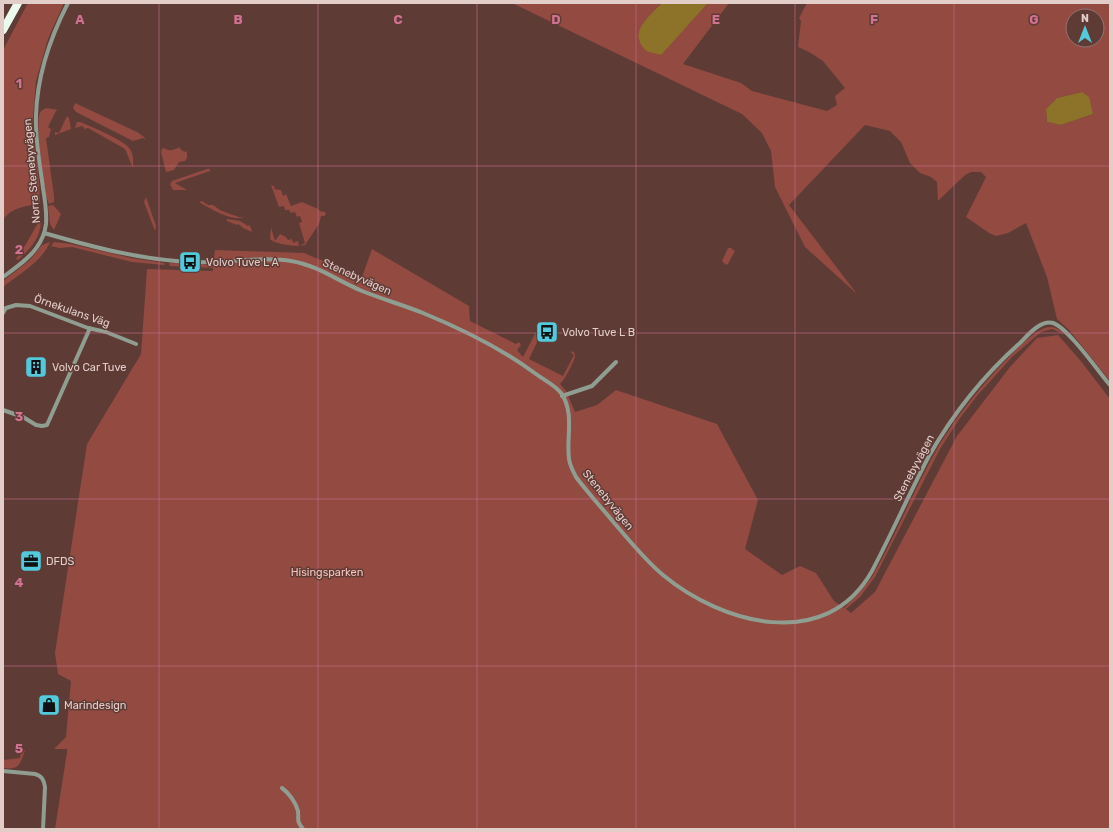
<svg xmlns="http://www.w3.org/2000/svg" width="1113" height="832" viewBox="0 0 1113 832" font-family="Rubik,sans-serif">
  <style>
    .green { fill: #924a41; fill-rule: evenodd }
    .water { fill: #8d7229 }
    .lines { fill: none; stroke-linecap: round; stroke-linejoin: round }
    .minor { stroke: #909e92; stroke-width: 4 }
    .trunk { stroke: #ecfaee; stroke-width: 8 }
    .grid { fill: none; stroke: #d27292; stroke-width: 1; stroke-opacity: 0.55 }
    .labels { text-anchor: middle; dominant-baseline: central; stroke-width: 3; stroke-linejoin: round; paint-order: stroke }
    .street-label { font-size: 11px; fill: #e3cdc9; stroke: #5f3b36 }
    .poi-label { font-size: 11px; fill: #e3cdc9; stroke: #5f3b36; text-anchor: start }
    .park-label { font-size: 11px; fill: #f8c5bd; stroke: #5f3b36 }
    .grid-label { font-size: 13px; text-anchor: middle; font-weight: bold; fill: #d27292; stroke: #5f3b36; stroke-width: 3; stroke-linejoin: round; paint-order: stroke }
  </style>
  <rect width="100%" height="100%" fill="#5f3b36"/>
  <path class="green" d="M 28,3 L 64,3 L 48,39 L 36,81 L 32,130 L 39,181 L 40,204 C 26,206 12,207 3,220 L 3,50 Z
    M 512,3 L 662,3 C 651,14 638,25 639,41 L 660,55 L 708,3 L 729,3 L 683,64 L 741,83 L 752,91 L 827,111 L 837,105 L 835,96 L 845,88 L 823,61 L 809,52 L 798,47 L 801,21 L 799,18 L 807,3 L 1110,3 L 1110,381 L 1070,331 L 1057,319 L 1047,277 L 1026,223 L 1008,233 L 996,236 L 989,233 L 966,217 L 986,177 L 981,172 L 971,172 L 965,175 L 938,201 L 937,182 L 931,177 L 920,173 L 910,163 L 901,142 L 890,131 L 865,125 L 789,205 L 857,294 L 805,247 L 775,187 L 771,151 L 762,133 L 742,114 ZM 1073,16 L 1097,16 L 1097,40 L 1073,40 ZM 1082,92 L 1093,114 L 1061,125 L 1047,122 L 1046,109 L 1057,98 Z
    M 75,103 L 137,132 L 144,137 L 146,140 L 143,138 L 133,141 L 76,112 L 73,108 Z
    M 47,108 L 58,110 L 56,111 L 48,127 L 51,129 L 49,137 L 46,138 L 54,196 L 54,202 L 49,204 C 44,196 36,126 39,116 C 40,111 43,109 47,108 Z
    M 67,116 L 69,118 L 71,129 L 55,135 L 55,132 L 59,133 Z
    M 77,122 L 80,122 C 92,127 124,140 130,149 C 134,155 133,162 133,168 L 125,149 L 88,128 L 84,129 L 83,126 L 75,128 Z
    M 180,147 L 180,149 L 185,152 L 187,151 L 187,158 L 185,161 L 179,162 L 174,170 L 166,172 L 161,152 L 162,149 L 164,148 C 169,152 174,150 180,147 Z
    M 207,169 L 210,169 L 210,171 L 175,183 L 187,190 L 173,190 L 170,184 L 172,181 Z
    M 271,185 L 275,187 L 274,189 L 281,190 L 283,196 L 286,194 L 291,206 L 302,202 L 318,209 L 320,211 L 325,212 L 326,214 L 324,216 L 321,216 L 319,224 L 305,245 C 299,247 275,245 270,239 L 271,227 L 275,241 L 280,234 L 286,237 L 288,240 L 292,239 L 293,243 L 298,241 L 299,246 L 305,243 L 299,223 L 302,222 L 300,216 L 297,217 L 295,212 L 291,213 L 289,210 L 285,210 L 284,206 L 279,207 Z
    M 146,197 L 156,226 L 155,231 L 144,202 Z
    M 202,201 L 208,205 L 213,205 L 220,210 L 230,214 L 239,217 L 244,217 C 231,222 210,208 199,202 Z
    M 53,205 L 61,214 L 54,230 L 50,224 L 48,206 Z
    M 227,219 L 240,221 L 248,226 L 249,225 L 251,228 L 252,232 L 243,228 L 241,226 L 238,224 L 237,225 L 227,221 Z
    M 39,221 L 41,222 C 40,239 30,249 18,260 L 16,259 L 26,244 Z
    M 50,242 C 42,262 19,274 3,287 L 3,281 L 30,260 L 42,245 Z
    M 54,242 L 71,244 L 131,258 L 164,263 L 165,264 L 164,265 L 132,262 L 72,247 L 59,248 L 51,246 Z
    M 728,248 L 731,248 L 735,251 L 728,264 L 726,265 L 722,261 Z
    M 372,249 L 469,306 L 470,321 L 516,344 L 519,342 L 521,345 L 517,350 L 523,357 L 536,332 L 541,334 L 529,359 L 563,376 L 574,355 L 571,353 L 572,351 C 575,353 575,353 575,357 C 573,363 565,380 560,384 L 566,391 L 575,412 L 597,405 L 616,390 L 717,424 L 758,500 L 745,549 L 782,575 L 800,566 L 816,573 L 834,601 L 844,608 L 860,592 L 872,577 C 896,535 914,489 938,447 C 958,414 982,384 1010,356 C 1018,348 1038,326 1051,327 C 1057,327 1062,332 1066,335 L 1052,329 L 1041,332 L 1012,357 L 977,396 L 960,418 L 940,449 L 875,577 L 860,597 L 846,609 L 851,613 L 875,592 L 957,436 L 1010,367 L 1037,338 L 1058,335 L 1080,360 L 1110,399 L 1110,829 L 55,829 L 67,752 L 67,749 L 54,749 L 66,737 L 71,681 L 58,674 L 55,653 L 87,444 L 141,354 L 147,269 L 213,271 L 213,268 L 170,266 L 169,264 L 170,263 L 213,265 L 215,250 L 304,253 L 362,277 Z
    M 24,750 L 25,751 C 19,765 20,770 3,768 L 3,760 L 20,758 L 21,751 Z"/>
  <path class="water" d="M 662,3 L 708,3 L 661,55 L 646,51 C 644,48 640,44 639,40 C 635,27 654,11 662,3 Z
    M 1082,92 L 1089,97 L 1093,114 L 1061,125 L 1047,122 L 1046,109 L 1057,98 Z"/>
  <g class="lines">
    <path class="minor" d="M 44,233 C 93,247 141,260 192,262 C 224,264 261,256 291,261 C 317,265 338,281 362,291 C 382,299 403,305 423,313 C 462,329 501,348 536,374 C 544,380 555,385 561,393 C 575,413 566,437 569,459 C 570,466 573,471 576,477 C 588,493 602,508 615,524 C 630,541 645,560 663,575 C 722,624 826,653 872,571 C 892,533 909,494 929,456 C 953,414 984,375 1020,343 C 1028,335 1040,320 1053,323 C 1068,328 1098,371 1110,385
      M 3,277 C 15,268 29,259 37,247 C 42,240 45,232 46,224 C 47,213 45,200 43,188 C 40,164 35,140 36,116 C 37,76 50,38 68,3
      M 3,313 L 6,308 L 16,305 L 30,306 L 88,328 L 106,332 L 136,344
      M 562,396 L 592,386 L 616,362
      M 3,410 L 23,417 L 36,425 L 42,426 L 47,425 L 90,328
      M 3,771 L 35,774 C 42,776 44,780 45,787 L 43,829
      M 282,788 C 289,793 296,803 298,811 C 299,821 296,820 303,829"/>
    <path class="trunk" d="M 3,30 L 18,3"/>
  </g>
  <path class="grid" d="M 159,3 L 159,829M 318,3 L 318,829M 477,3 L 477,829M 636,3 L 636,829M 795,3 L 795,829M 954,3 L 954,829M 3,166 L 1110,166M 3,333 L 1110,333M 3,499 L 1110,499M 3,666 L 1110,666"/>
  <defs>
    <g id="bus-square" transform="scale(1.15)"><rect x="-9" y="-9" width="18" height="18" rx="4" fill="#53cadc" stroke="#5f3b36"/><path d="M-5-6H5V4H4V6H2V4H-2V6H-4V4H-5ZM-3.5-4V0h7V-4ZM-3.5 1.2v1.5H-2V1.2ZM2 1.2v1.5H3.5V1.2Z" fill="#111"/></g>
    <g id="building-square" transform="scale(1.15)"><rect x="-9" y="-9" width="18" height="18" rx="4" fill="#53cadc" stroke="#5f3b36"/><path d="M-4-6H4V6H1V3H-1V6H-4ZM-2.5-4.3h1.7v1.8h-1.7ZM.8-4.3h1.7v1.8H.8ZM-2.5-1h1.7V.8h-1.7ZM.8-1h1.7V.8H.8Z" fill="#111"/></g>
    <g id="office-square" transform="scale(1.15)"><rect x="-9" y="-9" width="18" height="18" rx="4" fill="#53cadc" stroke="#5f3b36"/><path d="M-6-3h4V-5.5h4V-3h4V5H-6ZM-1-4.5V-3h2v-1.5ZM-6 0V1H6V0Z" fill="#111"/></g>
    <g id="shop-square" transform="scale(1.15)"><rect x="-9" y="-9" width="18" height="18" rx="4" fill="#53cadc" stroke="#5f3b36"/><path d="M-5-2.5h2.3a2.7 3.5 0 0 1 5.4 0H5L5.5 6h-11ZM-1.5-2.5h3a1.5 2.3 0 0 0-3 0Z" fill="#111"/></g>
  </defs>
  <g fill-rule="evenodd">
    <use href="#bus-square" x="190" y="262"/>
    <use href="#bus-square" x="547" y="332"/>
    <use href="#building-square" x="36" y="367"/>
    <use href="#office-square" x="31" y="561"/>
    <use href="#shop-square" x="49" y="705"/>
  </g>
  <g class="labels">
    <g class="street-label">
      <text transform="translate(32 171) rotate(-95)">Norra Stenebyvägen</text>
      <text transform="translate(357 277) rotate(24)">Stenebyvägen</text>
      <text transform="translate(72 311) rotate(19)">Örnekulans Väg</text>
      <text transform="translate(914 468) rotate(-62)">Stenebyvägen</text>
      <text transform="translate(608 500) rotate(51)">Stenebyvägen</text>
    </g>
    <g class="poi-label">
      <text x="206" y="262">Volvo Tuve L A</text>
      <text x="562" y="332">Volvo Tuve L B</text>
      <text x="52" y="367">Volvo Car Tuve</text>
      <text x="46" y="561">DFDS</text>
      <text x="64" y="705">Marindesign</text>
    </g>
    <g class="park-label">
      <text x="327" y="572">Hisingsparken</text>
    </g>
  </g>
  <g class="grid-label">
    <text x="80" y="24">A</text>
    <text x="238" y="24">B</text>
    <text x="398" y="24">C</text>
    <text x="556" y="24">D</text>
    <text x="716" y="24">E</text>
    <text x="874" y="24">F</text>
    <text x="1034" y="24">G</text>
    <text x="19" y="88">1</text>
    <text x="19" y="254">2</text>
    <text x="19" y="421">3</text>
    <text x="19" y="587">4</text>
    <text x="19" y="753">5</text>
  </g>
  <rect width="1113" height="832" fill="none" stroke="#e3cdc9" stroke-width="8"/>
  <g transform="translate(1085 28)"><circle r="19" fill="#5f3b36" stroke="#947571"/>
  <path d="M0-3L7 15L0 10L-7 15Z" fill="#53cadc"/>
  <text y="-6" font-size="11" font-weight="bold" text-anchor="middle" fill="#e3cdc9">N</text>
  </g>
</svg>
